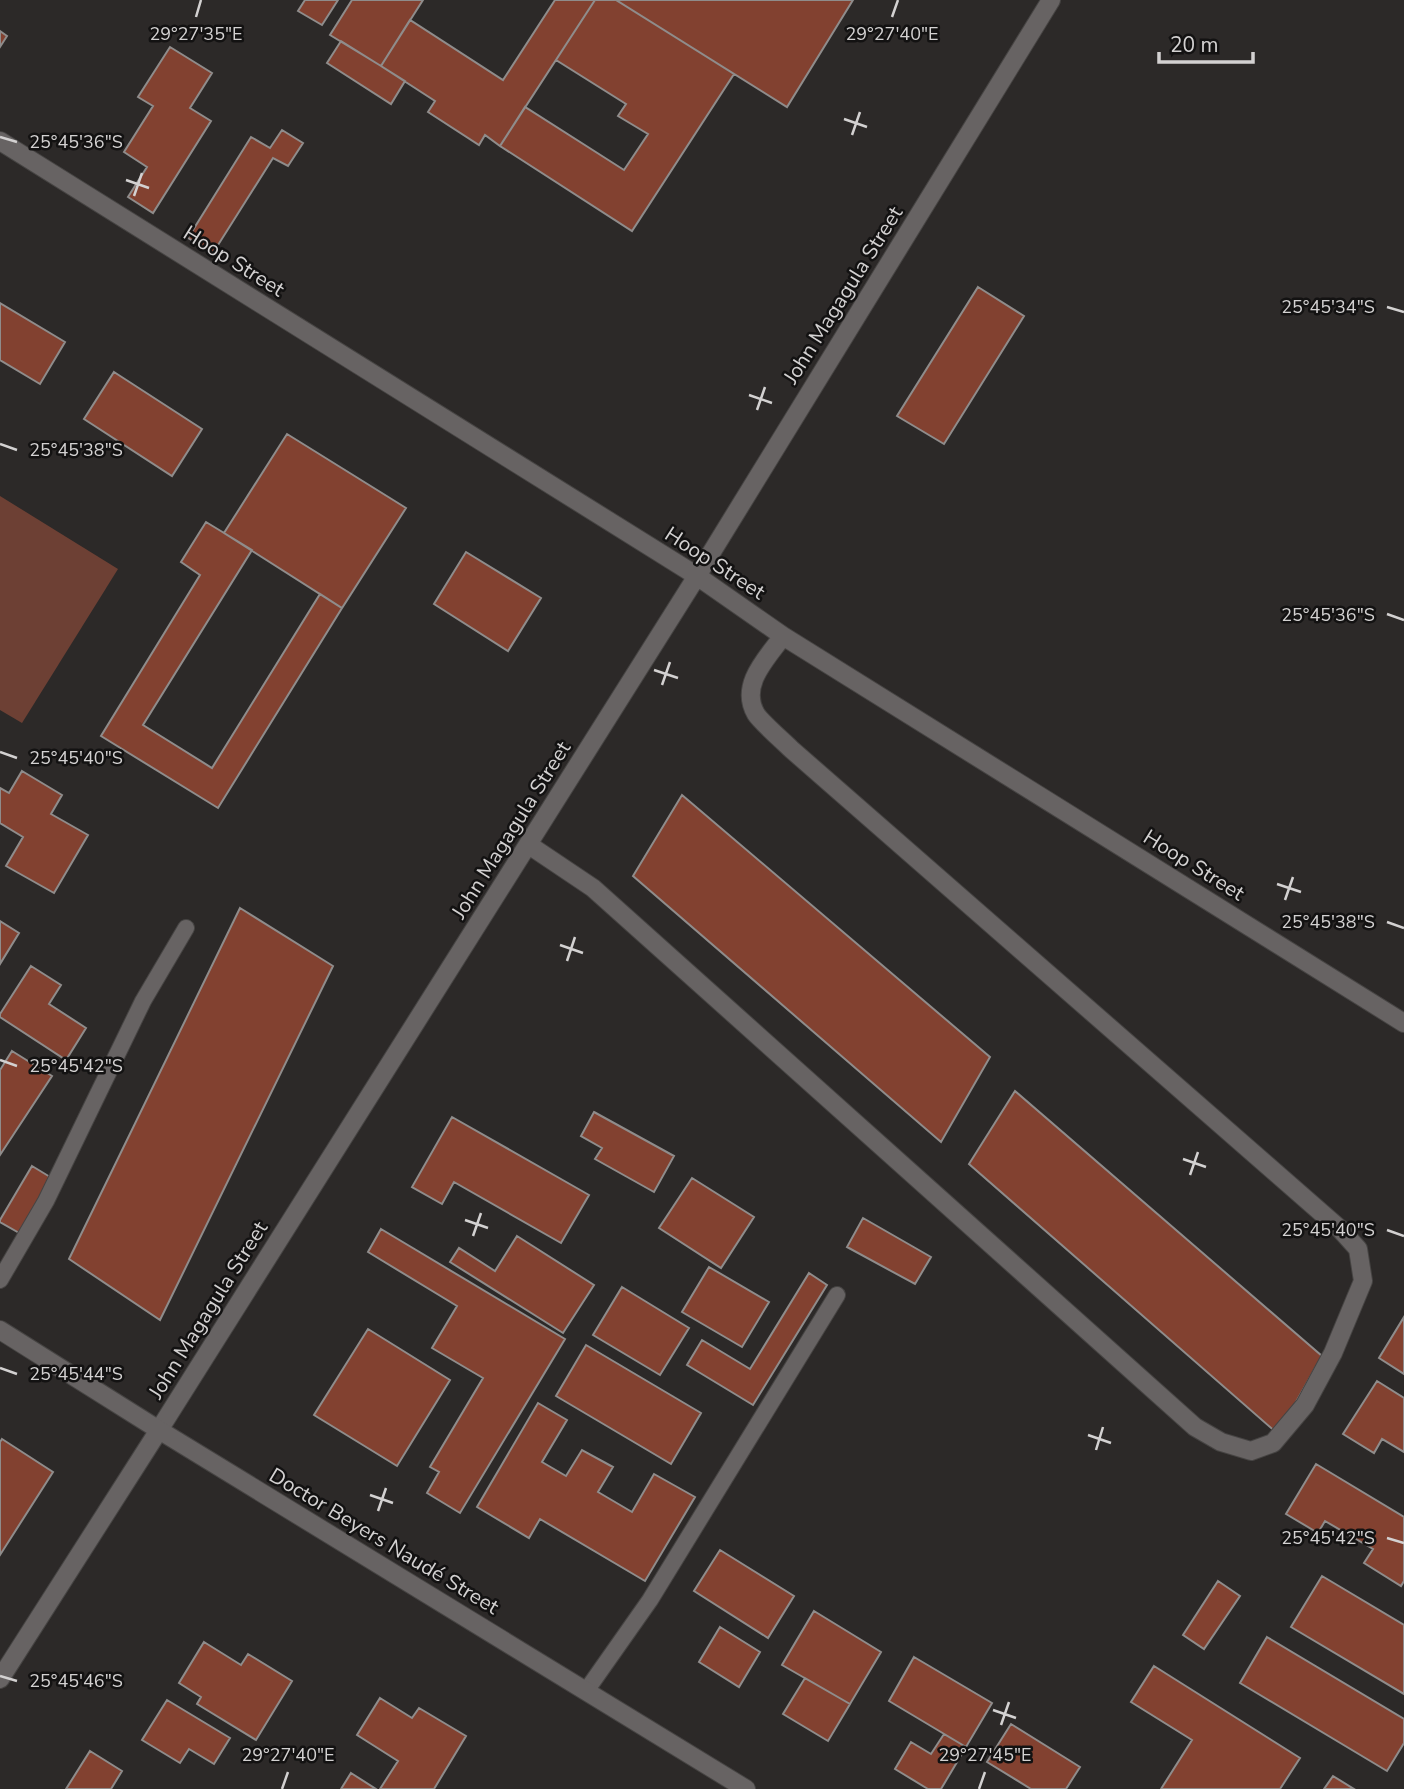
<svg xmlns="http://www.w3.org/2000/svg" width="1404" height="1789" viewBox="0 0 1404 1789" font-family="'Nunito Sans',sans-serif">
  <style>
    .green { fill: #6d4034 }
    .building { fill: #824130; stroke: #8f8c8b; stroke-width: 2 }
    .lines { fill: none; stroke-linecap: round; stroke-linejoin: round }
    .service-casing { stroke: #464443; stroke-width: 18 }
    .minor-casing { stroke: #464443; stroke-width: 20 }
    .tertiary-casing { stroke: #464443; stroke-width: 20 }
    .service { stroke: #676363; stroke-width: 16 }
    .minor { stroke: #676363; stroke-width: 18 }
    .tertiary { stroke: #676363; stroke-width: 18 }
    .ticks { fill: none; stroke: #d3d1d1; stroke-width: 2.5 }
    .labels { text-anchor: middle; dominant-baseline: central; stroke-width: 5; stroke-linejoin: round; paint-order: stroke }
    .street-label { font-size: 21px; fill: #d3d1d1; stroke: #131212 }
    .ticks-label { font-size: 18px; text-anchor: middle; fill: #d3d1d1; stroke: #131212; stroke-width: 5; stroke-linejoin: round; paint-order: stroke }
  </style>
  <rect width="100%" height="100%" fill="#2c2928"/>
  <path class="green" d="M 0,496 L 118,569 L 22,723 L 0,710 Z"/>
  <path class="building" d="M 305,0 L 338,0 L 322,25 L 298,11 Z
    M 352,0 L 423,0 L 381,66 L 330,35 Z
    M 555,0 L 595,0 L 500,146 L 485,135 L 479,145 L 428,112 L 435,101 L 381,66 L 410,20 L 503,80 Z
    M 595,0 L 616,0 L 734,74 L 632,231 L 500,146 L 525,107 L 624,170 L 648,134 L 618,116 L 626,104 L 556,60 Z
    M 616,0 L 853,0 L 787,107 Z
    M 0,31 L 7,36 L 0,47 Z
    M 341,41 L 405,81 L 391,104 L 327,63 Z
    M 170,47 L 212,73 L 190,108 L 211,121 L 153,213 L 128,197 L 147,167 L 124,152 L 153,106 L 138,97 Z
    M 282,130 L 303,143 L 288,166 L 273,158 L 213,253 L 188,238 L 251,137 L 270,148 Z
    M 978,287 L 1024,316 L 944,444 L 897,416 Z
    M 0,303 L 65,342 L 40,384 L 0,360 Z
    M 114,372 L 202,429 L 172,476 L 84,419 Z
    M 287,434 L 406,508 L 342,608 L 224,533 Z
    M 206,522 L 252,550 L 143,725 L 212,768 L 320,594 L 342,608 L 218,808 L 101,736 L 200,575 L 181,562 Z
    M 466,552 L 541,598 L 508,651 L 434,604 Z
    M 22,771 L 62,795 L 51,814 L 88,835 L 54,893 L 6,866 L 23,837 L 0,823 L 0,788 L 9,793 Z
    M 682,795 L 990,1057 L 941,1142 L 633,876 Z
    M 240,908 L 333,966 L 160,1320 L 69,1259 Z
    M 0,921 L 19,933 L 0,964 Z
    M 31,966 L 61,985 L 49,1004 L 86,1028 L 66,1060 L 0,1017 L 0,1014 Z
    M 12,1051 L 52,1076 L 0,1155 L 0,1070 Z
    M 1015,1091 L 1322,1356 L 1278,1434 L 969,1164 Z
    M 594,1112 L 674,1156 L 654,1192 L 595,1159 L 602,1148 L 581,1136 Z
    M 452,1117 L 589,1195 L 561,1243 L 454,1182 L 442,1204 L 412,1187 Z
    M 32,1166 L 60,1183 L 28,1238 L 0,1222 L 0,1220 Z
    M 692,1178 L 754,1217 L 721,1268 L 659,1228 Z
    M 863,1218 L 931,1257 L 915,1284 L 847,1247 Z
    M 381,1229 L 565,1339 L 460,1513 L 427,1493 L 439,1472 L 430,1467 L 483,1378 L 432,1348 L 457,1306 L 368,1252 Z
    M 517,1236 L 594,1285 L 563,1333 L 450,1262 L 459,1248 L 495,1271 Z
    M 709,1267 L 769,1302 L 742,1347 L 682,1312 Z
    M 809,1273 L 827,1285 L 753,1405 L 687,1365 L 702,1340 L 750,1369 Z
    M 622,1287 L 689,1328 L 660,1375 L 593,1335 Z
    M 1404,1317 L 1404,1374 L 1379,1358 Z
    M 368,1329 L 450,1380 L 397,1466 L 314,1415 Z
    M 586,1345 L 701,1413 L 671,1464 L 556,1396 Z
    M 1377,1381 L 1404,1398 L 1404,1452 L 1382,1439 L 1374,1453 L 1343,1434 Z
    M 538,1403 L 567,1420 L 542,1462 L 566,1476 L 582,1450 L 613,1467 L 598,1492 L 632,1512 L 654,1474 L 695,1497 L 645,1581 L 540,1519 L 529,1538 L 477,1507 Z
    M 2,1439 L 53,1472 L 0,1555 L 0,1442 Z
    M 1316,1464 L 1404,1517 L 1404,1581 L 1401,1586 L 1364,1563 L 1373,1549 L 1325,1521 L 1318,1533 L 1286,1514 Z
    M 720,1550 L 794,1596 L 768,1638 L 694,1591 Z
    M 1322,1576 L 1404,1625 L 1404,1694 L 1291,1627 Z
    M 1218,1581 L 1240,1596 L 1204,1649 L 1183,1635 Z
    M 814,1611 L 881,1652 L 850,1704 L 782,1665 Z
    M 720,1627 L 760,1652 L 739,1687 L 699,1662 Z
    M 1267,1637 L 1404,1719 L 1404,1743 L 1387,1771 L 1240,1683 Z
    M 204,1642 L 241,1665 L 248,1654 L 292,1681 L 256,1740 L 197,1704 L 201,1697 L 179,1683 Z
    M 914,1657 L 992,1703 L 966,1747 L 889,1701 Z
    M 1154,1666 L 1300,1758 L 1280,1789 L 1161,1789 L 1192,1740 L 1131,1702 Z
    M 805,1678 L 850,1704 L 828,1741 L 783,1714 Z
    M 380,1698 L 412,1718 L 419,1708 L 466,1736 L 434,1789 L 380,1789 L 398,1761 L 357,1735 Z
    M 167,1700 L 230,1738 L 214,1764 L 189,1749 L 180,1763 L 142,1740 Z
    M 1011,1724 L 1080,1767 L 1066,1789 L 1031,1789 L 987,1762 Z
    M 944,1734 L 966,1747 L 941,1789 L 928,1789 L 895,1769 L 911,1742 L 931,1754 Z
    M 90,1751 L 122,1771 L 111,1789 L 66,1789 Z
    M 351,1773 L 376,1789 L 341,1789 Z
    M 1333,1776 L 1354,1789 L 1324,1789 Z"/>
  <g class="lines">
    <g class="service-casing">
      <path id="service" d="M 0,1280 L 46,1201 L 143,1001 L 186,928
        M 586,1691 L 650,1600 L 837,1295"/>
    </g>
    <g class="minor-casing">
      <path id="minor" d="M 0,141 L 697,576 L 783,636 L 1404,1023
        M 529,845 L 593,888 L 1195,1427 L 1221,1442 L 1251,1451 L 1273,1443 L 1305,1405 L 1333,1353 L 1363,1281 L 1358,1249 L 1340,1229 L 791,749 C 783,741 761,722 756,714 C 739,685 767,658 783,636
        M 159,1430 L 697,576 L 1051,0"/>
    </g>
    <g class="tertiary-casing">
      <path id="tertiary" d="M 0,1330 L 159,1430 L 746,1789
        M 0,1679 L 159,1430"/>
    </g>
    <use href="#service" class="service"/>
    <use href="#minor" class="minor"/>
    <use href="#tertiary" class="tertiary"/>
  </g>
  <path class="ticks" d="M 196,17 L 201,0M 892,17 L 898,0M 844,119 L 867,127M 852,135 L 860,112M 0,137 L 17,142M 126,180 L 149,188M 134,196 L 142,173M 1387,307 L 1404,312M 749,395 L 772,403M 757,410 L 765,387M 0,444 L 17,450M 1387,614 L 1404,620M 654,670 L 678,678M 662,685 L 670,662M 0,752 L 17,758M 1277,884 L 1301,892M 1285,900 L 1293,877M 1387,922 L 1404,928M 560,945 L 583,953M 567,961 L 575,937M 0,1060 L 17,1066M 1183,1159 L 1206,1167M 1190,1175 L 1198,1152M 465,1220 L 488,1228M 1387,1230 L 1404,1236M 473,1236 L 481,1213M 0,1368 L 17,1374M 1088,1435 L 1111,1443M 1096,1450 L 1103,1427M 370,1495 L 393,1503M 378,1511 L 386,1488M 1387,1538 L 1404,1543M 0,1676 L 17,1681M 993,1710 L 1016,1718M 1001,1725 L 1009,1702M 282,1789 L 288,1772M 979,1789 L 985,1772"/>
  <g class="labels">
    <g class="street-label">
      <text transform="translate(234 261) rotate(32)">Hoop Street</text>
      <text transform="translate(843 295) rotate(-58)">John Magagula Street</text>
      <text transform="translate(715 563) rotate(33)">Hoop Street</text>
      <text transform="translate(511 830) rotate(-58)">John Magagula Street</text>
      <text transform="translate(1194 865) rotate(32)">Hoop Street</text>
      <text transform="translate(208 1310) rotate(-58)">John Magagula Street</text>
      <text transform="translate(384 1541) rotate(31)">Doctor Beyers Naudé Street</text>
    </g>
  </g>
  <g class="ticks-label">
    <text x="196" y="40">29°27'35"E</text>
    <text x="892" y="40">29°27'40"E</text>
    <text x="76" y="148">25°45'36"S</text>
    <text x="1328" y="313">25°45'34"S</text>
    <text x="76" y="456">25°45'38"S</text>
    <text x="1328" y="621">25°45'36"S</text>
    <text x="76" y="764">25°45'40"S</text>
    <text x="1328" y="928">25°45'38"S</text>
    <text x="76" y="1072">25°45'42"S</text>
    <text x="1328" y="1236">25°45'40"S</text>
    <text x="76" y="1380">25°45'44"S</text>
    <text x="1328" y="1544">25°45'42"S</text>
    <text x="76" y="1687">25°45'46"S</text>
    <text x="288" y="1761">29°27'40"E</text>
    <text x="985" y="1761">29°27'45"E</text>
  </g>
  <path d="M1159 52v10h94v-10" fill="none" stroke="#d3d1d1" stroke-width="3.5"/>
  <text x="1170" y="52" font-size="21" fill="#d3d1d1" stroke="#131212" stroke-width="5" paint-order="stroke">20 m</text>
</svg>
